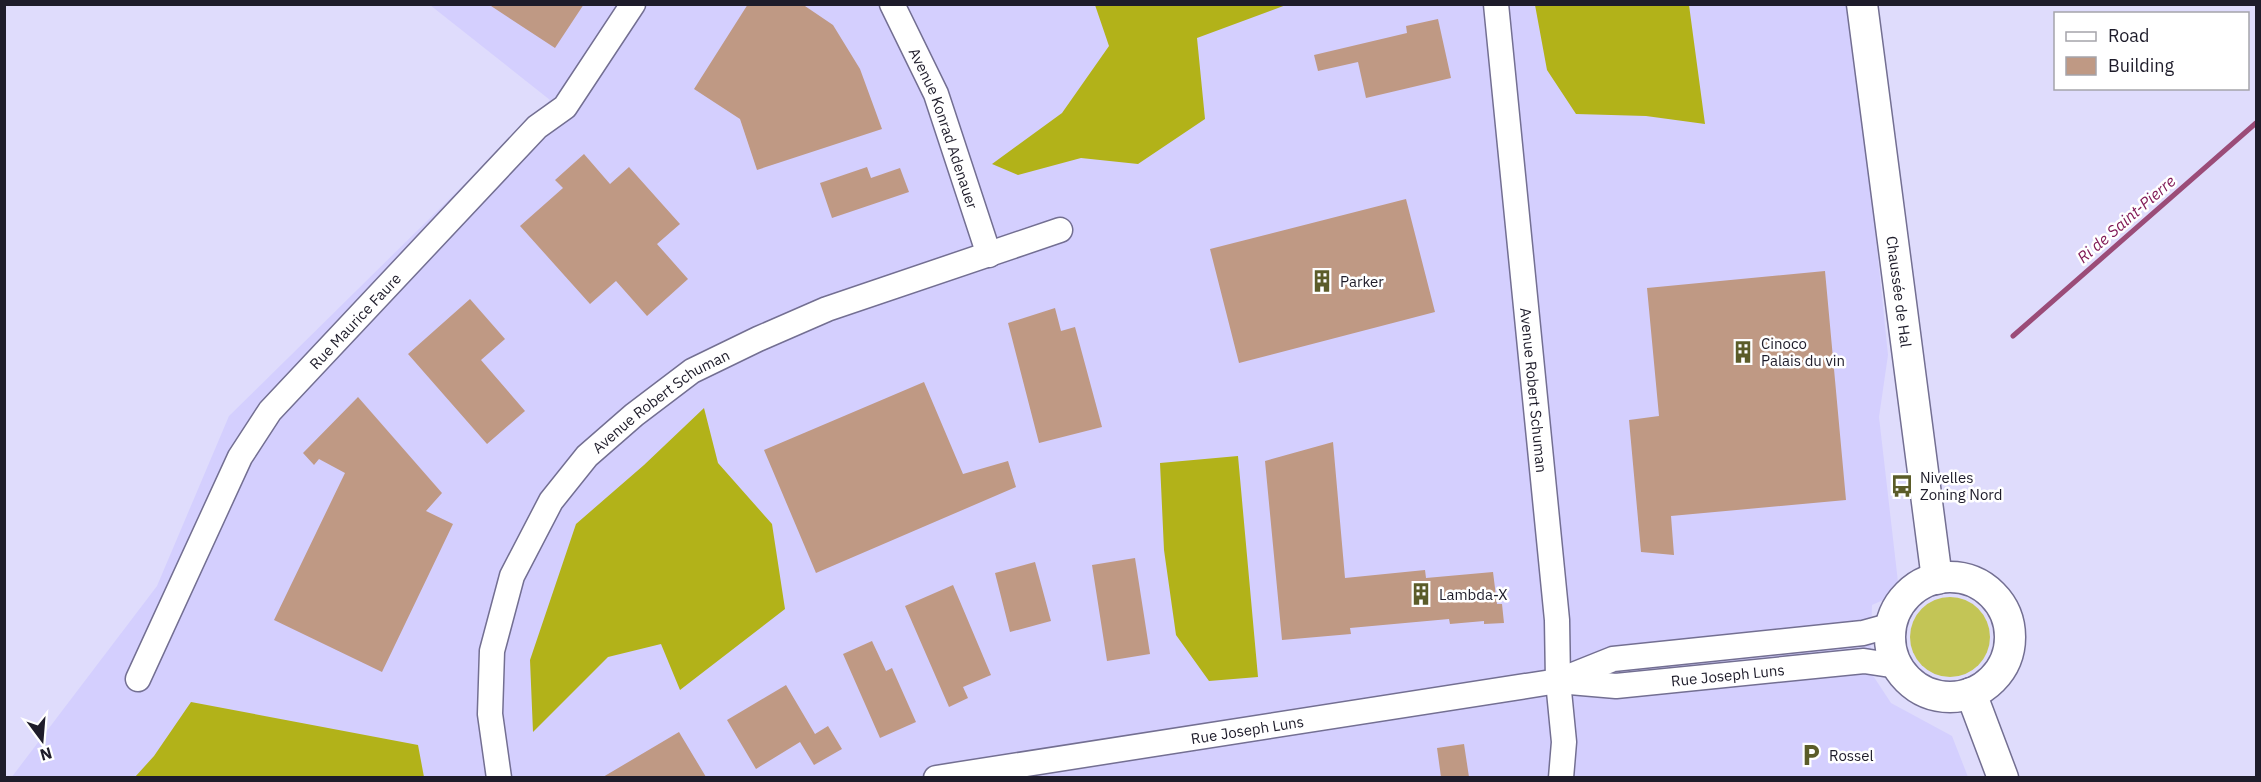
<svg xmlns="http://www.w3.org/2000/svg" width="2261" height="782" viewBox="0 0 2261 782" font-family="'IBM Plex Sans',sans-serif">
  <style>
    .built { fill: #d4cffe }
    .green { fill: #c3c556 }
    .forest { fill: #b2b219 }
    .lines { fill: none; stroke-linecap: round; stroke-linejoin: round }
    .stream { stroke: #9b4c78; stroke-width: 5 }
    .building { fill: #bf9984 }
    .minor-casing { stroke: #736f92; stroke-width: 27 }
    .major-casing { stroke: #736f92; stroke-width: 33 }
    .minor { stroke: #fff; stroke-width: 24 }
    .major { stroke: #fff; stroke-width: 30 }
    .labels { text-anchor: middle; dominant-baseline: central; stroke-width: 5; stroke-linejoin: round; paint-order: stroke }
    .street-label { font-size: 15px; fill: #1e1c2a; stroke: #fff }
    .poi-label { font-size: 15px; fill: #1e1c2a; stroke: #fff; text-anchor: start }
    .water-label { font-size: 16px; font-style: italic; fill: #821b57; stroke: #fff }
  </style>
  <rect width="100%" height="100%" fill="#dfdcfc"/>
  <path class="built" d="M 430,5 L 1848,5 L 1862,102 L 1888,355 L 1879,417 L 1898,582 L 1883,600 L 1872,605 L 1870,671 L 1891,703 L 1952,736 L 1968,777 L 11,778 L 157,586 L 229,416 L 550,100 Z"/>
  <path class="green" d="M1910 637a40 40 0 1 1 80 0a40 40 0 1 1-80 0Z"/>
  <path class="forest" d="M 1095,5 L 1095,4 L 1286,5 L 1197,38 L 1205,119 L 1138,164 L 1081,158 L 1018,175 L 992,164 L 1062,113 L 1109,46 Z
    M 1535,5 L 1689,5 L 1705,124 L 1646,116 L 1576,114 L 1547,70 Z
    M 704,408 L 718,463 L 772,524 L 785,609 L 680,690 L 661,644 L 608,657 L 533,732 L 530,660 L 576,524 L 644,465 Z
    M 1238,456 L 1258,677 L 1209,681 L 1176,635 L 1164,550 L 1160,463 Z
    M 191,702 L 418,745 L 424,777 L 135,777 L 154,756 Z"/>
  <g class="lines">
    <path class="stream" d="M 2013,336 L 2256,123"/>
  </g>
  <path class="building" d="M 488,4 L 584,4 L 555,48 Z
    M 748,4 L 802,4 L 833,25 L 860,69 L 882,129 L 757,170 L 740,119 L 694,89 Z
    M 1438,19 L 1451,78 L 1366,98 L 1358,62 L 1318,71 L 1314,55 L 1407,33 L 1406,26 Z
    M 584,154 L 610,184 L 629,167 L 680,224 L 657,244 L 688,279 L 647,316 L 616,281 L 590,304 L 520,226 L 563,188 L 555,180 Z
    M 867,167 L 871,178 L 900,168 L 909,192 L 832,218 L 820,183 Z
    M 1406,199 L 1435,312 L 1239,363 L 1210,249 Z
    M 1825,271 L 1846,500 L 1671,516 L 1674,555 L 1641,552 L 1629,420 L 1659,416 L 1647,288 Z
    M 470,299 L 505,339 L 481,360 L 525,411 L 487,444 L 408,354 Z
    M 1055,308 L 1061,331 L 1075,327 L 1102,427 L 1039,443 L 1008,323 Z
    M 924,382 L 963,474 L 1008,461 L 1016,487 L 816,573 L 764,450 Z
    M 358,397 L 442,493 L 426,511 L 453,524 L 382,672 L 274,620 L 345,473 L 319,459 L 314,465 L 303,453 Z
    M 1333,442 L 1345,578 L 1425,570 L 1426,578 L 1493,572 L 1497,604 L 1502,604 L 1504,623 L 1484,624 L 1484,621 L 1450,624 L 1449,619 L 1350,628 L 1351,634 L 1282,640 L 1265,461 Z
    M 1135,558 L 1150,654 L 1107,661 L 1092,565 Z
    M 1035,562 L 1051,621 L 1010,632 L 995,573 Z
    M 953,585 L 991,675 L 963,687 L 968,698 L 949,707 L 905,606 Z
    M 872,641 L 886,671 L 892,668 L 916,722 L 880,738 L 843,654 Z
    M 786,685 L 815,734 L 828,726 L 842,749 L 814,765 L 800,742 L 756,769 L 727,720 Z
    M 679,732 L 706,777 L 603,777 Z
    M 1464,744 L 1469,777 L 1441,777 L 1437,748 Z"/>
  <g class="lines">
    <g class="minor-casing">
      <g id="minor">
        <path id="s1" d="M 892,4 L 936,94 L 989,255"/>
        <path id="s2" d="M 1496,4 L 1557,620 L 1558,681 L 1564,742 L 1561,778"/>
        <path id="s3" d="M 138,679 L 240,457 L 270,411 L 537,127 L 565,107 L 633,4"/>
        <path d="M 1563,679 L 1613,659 L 1863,633 L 1892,625"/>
        <path id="s4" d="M 499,778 L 490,714 L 492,651 L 512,576 L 551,501 L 587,456 L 634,415 L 692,371 L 758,339 L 827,309 L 1060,230"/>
        <path id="s5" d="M 936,778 L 1558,681 L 1616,686 L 1864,661 L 1897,666"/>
      </g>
    </g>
    <g class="major-casing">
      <g id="major">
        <path id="s6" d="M 1862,4 L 1937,579"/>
        <circle cx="1950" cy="637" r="60"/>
        <path d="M 1971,693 L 2003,778"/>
      </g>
    </g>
    <use href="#minor" class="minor"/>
    <use href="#major" class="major"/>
  </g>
  <defs>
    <g id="building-bare" transform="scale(1.8)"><path d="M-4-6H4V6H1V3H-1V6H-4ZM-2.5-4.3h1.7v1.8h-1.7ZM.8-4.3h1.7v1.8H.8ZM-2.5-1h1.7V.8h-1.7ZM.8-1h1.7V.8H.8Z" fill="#5b5c29" stroke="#fff" stroke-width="2.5" paint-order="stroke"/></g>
    <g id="bus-bare" transform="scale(1.8)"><path d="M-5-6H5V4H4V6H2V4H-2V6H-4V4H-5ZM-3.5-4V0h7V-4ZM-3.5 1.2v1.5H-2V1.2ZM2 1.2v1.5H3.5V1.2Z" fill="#5b5c29" stroke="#fff" stroke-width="2.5" paint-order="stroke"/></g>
    <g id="parking-bare" transform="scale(1.8)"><path d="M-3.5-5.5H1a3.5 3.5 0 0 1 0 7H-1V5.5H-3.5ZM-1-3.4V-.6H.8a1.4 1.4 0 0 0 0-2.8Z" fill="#5b5c29" stroke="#fff" stroke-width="2.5" paint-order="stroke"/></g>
  </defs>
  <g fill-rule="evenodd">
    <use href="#building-bare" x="1322" y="281"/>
    <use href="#building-bare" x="1743" y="352"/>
    <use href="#bus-bare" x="1902" y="486"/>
    <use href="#building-bare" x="1421" y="594"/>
    <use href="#parking-bare" x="1811" y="755"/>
  </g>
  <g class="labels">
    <g class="street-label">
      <text stroke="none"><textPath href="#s1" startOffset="135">Avenue Konrad Adenauer</textPath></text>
      <text stroke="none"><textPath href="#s6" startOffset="290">Chaussée de Hal</textPath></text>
      <text stroke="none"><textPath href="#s3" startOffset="423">Rue Maurice Faure</textPath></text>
      <text stroke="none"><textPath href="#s2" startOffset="388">Avenue Robert Schuman</textPath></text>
      <text stroke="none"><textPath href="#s4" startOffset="440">Avenue Robert Schuman</textPath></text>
      <text stroke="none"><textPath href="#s5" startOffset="800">Rue Joseph Luns</textPath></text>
      <text stroke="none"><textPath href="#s5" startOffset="315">Rue Joseph Luns</textPath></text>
    </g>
    <g class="poi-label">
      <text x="1340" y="281">Parker</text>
      <text x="1761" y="343">Cinoco<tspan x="1761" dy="17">Palais du vin</tspan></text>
      <text x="1920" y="477">Nivelles<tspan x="1920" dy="17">Zoning Nord</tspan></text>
      <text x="1439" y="594">Lambda-X</text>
      <text x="1829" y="755">Rossel</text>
    </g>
    <g class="water-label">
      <text transform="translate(2126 219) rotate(-41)">Ri de Saint-Pierre</text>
    </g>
  </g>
  <rect width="2261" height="782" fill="none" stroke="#1e1c2a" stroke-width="12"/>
  <rect x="2054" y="12" width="195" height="78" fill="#ffffff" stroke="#a5a4aa" stroke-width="1.5"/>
  <rect x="2066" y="32" width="30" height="9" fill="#ffffff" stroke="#a5a4aa" stroke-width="1.5"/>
  <text x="2108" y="42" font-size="18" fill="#1e1c2a">Road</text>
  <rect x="2066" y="57" width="30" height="18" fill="#bf9984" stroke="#a5a4aa" stroke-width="1.5"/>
  <text x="2108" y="72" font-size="18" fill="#1e1c2a">Building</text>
  <g transform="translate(42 740) rotate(164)" stroke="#ffffff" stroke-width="4.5" paint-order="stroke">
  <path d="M0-4.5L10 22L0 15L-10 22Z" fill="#1e1c2a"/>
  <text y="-9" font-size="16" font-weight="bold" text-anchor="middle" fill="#1e1c2a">N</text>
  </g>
</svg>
